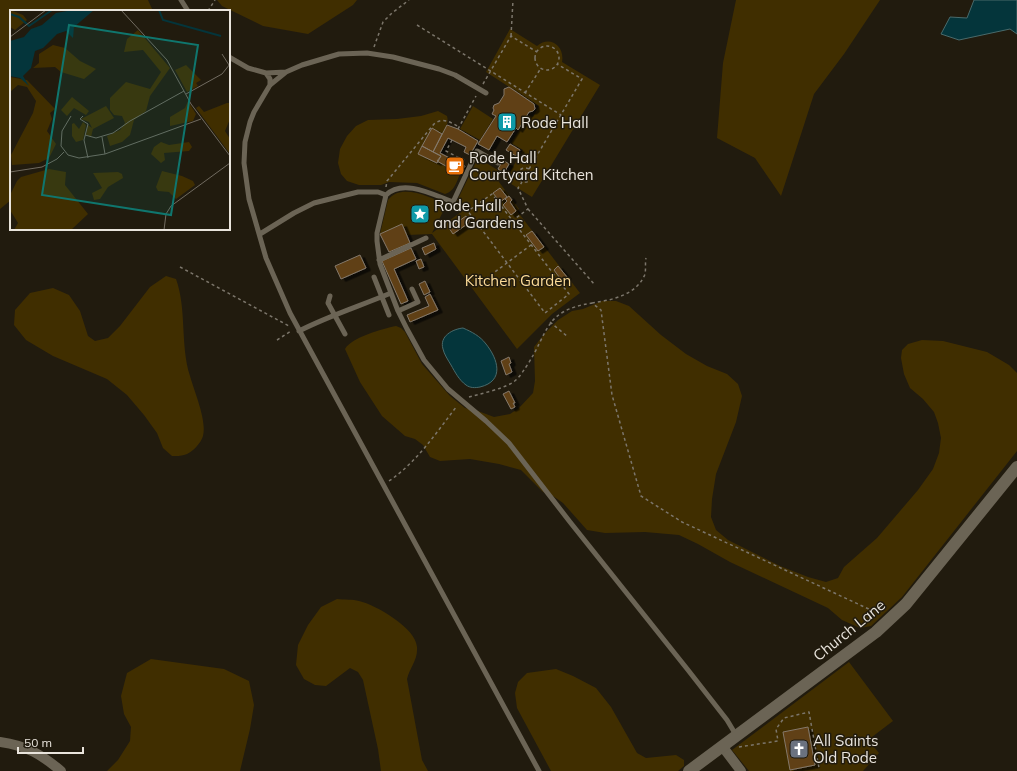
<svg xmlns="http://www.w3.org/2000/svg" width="1017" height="771" viewBox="0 0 1017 771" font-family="Mulish,sans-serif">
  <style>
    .green { fill: #402e00 }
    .water { fill: #04353b; stroke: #496a6b }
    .building { fill: #604113; stroke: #84786b; filter: url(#shadow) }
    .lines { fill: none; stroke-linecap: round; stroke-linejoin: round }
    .path { stroke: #7c766b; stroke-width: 1.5; stroke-dasharray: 3 3; stroke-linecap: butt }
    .service { stroke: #6b6455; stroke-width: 5 }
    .minor { stroke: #6b6455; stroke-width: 10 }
    .tertiary { stroke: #6b6455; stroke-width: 12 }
    .labels { text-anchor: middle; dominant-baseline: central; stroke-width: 3; stroke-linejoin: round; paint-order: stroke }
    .poi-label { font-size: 15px; fill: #e9e4dc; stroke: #211b0e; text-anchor: start }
    .park-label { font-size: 15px; fill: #fcdb98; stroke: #211b0e }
    .street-label { font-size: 15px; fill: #e9e4dc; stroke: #211b0e }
    .inset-river { fill: none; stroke: #04353b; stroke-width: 2 }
    .inset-road { fill: none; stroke: #716b60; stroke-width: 1 }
    .view { fill: #0f766e; fill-opacity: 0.15; stroke: #0f766e; stroke-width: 2 }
    .inset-edge { fill: none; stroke: #e9e4dc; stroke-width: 2 }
  </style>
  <defs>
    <filter id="shadow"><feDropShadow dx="4.5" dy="2.5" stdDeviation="0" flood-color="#0009"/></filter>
  </defs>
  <rect width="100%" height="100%" fill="#211b0e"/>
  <path class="green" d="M 0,0 L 148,0 L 153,11 L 11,11 L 11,200 L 0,209 Z
    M 217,0 L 357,0 L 353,5 L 308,34 L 263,26 L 222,6 Z
    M 736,0 L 880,0 L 844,54 L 814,94 L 781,196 L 755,158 L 717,138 L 723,63 Z
    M 510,29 L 537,46 C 550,35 565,46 562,62 L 600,85 L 532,197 L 505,180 L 523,150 L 511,143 L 529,115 L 533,117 L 539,106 L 486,72 Z
    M 473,106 L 493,119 L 480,140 L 460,129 Z
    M 438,111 L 447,116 C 449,123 446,128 442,134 L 432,128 L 418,154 L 436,163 L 437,161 L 460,174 C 457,181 454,192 445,194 L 417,183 L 389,182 L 381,185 L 359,185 L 347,181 L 341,174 L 338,163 L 340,149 L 347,136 L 356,126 L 368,120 L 397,119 L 421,116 Z
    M 478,158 L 501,172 L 499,177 L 499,182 L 519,209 L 517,211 L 580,293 L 552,314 L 517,349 L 432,234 L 407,235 L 402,224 L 380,234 L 388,200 C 401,182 431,198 447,204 L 432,233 L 468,207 L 457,201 Z
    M 166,276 L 176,279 C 187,310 180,344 190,376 C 194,391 207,420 203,436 C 201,443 192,453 184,455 C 181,456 176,456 172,456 L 163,448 L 157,433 L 144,415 L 127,395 L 107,379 L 53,356 L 26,340 L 14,325 L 15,310 L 30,293 L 53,288 L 69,295 L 80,311 L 88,336 L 95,341 L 108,338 L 120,326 L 150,287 Z
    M 602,301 L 616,301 L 629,306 L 661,335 L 686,354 L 707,366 L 727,374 L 738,384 L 742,396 L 736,422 L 716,474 L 712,499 L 711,517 L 716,530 L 728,540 L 780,566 L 808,577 L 826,582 L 838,578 L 844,567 L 877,538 L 918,490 L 933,469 L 939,453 L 941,438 L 938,423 L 934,412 L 923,399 L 910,388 L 904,374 L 901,358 L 902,350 L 908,344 L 922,340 L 943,341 L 987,352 L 1009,365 L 1017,373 L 1017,451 L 902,597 L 871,626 L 860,628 L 842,620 L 828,608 L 730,562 L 698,544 L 679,535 L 645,532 L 605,533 L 587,530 L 563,503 L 553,496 L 543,492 L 521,470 L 499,464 L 470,459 L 440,461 L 430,457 L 423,445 L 415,439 L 405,436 L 382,416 L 360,382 L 345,349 C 352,337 382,329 396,326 L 401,328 L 405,332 L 422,364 L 450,396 L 465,408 L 478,411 L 494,417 L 510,414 L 519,408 L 533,393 L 535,381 L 534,347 L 545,333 L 558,320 L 572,311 L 583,309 Z
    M 337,599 C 344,600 353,599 359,601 C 376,605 416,628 417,647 C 418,660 410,667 407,679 L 422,760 L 428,771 L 381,771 L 378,749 L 363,680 L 358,672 L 350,668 L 326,686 L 315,685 L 304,679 L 296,665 L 298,645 L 308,625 L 321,607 Z
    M 151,659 L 224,669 L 249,681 L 254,705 L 250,729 L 240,771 L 107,771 L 118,760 L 130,741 L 131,727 L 124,714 L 121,696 L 127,673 Z
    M 849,662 L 893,721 L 868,740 L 879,753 L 863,771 L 749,771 L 732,750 Z
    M 556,669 L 573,676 L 596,688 L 611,707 L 637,753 L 646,758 L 676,755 L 684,760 L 684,766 L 678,771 L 551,771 L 517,708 L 515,693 L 518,682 L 527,673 Z"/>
  <path class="water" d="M 974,0 L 1017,0 L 1017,34 L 1010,29 L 959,40 L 941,34 L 950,17 L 967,18 Z
    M 463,328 C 472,332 480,336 486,344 C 498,359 505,381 480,387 C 475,388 470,388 466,385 C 459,380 455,372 451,365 C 448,360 444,354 443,349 C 439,336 453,329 463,328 Z"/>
  <path class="building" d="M 509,87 L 534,104 L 535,109 L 533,111 L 529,112 L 518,130 L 516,128 L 507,142 L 497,136 L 489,150 L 478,144 L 496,116 L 492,114 L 494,110 L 493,108 L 494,105 L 499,103 L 504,95 L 504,89 Z
    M 447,125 L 458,129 L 478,141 L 470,155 L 464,152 L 466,147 L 448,138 L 440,153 L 465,166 L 460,174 L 437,161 L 441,156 L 433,152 Z
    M 432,128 L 442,134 L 433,152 L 422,146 Z
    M 510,144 L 520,150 L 516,156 L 506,150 Z
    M 422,146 L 441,156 L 437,163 L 418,154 Z
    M 503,160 L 509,164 L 504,173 L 498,169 Z
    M 500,188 L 507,197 L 500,202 L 493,193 Z
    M 509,196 L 512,200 L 510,202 L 516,211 L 511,215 L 503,205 L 507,201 L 505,199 Z
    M 466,216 L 470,222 L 453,234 L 449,228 Z
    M 402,224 L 410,243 L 389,252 L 380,234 Z
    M 532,231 L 544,247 L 538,251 L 526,235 Z
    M 434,243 L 436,249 L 425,255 L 422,248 Z
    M 411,248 L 416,259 L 394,269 L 408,301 L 401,304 L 382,261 Z
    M 360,255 L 366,268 L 341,279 L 335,266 Z
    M 421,259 L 424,267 L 419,269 L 416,261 Z
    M 558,266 L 567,277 L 562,281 L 554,270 Z
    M 425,281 L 430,292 L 424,295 L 419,284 Z
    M 430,294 L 438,310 L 410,322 L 407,315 L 429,306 L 425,297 Z
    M 509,357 L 511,363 L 509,364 L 512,372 L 506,375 L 501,361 Z
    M 509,391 L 515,403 L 513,403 L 515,407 L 511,409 L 503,394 Z
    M 808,727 L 815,765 L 790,770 L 783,732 Z"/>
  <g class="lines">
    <path class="path" d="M 208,11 L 215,0
      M 417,25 L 561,115
      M 511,36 L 513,0
      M535 58a12 12 0 1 1 24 0a12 12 0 1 1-24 0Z
      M 374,47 L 383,22 L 392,13 L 409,0
      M 483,84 L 511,36 L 537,52
      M 525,93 L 541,68
      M 458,129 L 476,96
      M 452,140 L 446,151 L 465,161
      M 457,162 L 459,158
      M518 175a7 7 0 1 1 14 0a7 7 0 1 1-14 0Z
      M 529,169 L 582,79 L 557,64
      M 386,187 L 387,181 L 392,175 L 434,124 C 443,117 450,122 459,127
      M 460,205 L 467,210 L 545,313 L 569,294 L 492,194 L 468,211
      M 528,209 L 594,284
      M 512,221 L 528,209 L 518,188 L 522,182
      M 180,267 L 289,326
      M 476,286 L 531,245
      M 592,303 C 612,300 637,295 645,274 C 646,269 645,263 646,258
      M 550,322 L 568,337
      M 277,340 L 291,331
      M 469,397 C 480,394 501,389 510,384 C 517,381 522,373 526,367 C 550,331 543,311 592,303 L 601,310 L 612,395 L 641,496 L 682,522 L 873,611
      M 389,481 C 417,462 436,433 457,406
      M 739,747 L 778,741 L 776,729 L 784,718 L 809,712 L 819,768"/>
    <path class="service" d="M 181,0 L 188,11
      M 229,57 L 248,68 L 266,73 L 270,79 L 270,85
      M 266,73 L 286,72
      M 486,93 L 455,75 L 439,69 L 393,57 L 367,53 L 339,54 L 302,65 L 286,72 L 270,85 L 254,112 L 250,122 L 245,142 L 244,163 L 249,199 L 266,258 L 290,313 L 539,771
      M 498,163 L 477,151 L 453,202 C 434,195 403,178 386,195 L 377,233 L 377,241 L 380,264 L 398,311 L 407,329 L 424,360 L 448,389 L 486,421 L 509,443 L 570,522 L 688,670 L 727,720 L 736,735
      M 260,234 L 294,213 L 314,203 L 358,192 L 378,192 L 386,195
      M 379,260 L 426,238
      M 374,277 L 389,315
      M 330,296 L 328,303 L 345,334
      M 398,311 L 418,302 L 412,289
      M 299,331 C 328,316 360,306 391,293"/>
    <path class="minor" d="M 0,742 C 27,746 41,754 61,771
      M 722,746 L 741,771"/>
    <path class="tertiary" d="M 689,771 L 876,632 L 906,604 L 1017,467"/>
  </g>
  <defs>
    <g id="building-square" transform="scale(1)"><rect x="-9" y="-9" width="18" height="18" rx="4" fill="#0f9aa8" stroke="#211b0e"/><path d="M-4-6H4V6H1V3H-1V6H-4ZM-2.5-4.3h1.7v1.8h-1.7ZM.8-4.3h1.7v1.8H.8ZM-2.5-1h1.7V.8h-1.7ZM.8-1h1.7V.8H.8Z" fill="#fff"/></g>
    <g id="cafe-square" transform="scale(1)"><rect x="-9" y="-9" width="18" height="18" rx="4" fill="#e8710a" stroke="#211b0e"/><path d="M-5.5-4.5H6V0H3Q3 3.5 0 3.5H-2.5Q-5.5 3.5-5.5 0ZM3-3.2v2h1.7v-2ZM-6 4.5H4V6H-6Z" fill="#fff"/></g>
    <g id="sight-square" transform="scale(1)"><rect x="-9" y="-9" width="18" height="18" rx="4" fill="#0f9aa8" stroke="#211b0e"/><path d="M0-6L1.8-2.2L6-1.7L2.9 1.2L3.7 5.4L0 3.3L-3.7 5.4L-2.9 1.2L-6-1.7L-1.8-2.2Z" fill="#fff"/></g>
    <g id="church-square" transform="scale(1)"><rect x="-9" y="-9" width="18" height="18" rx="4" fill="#6b7280" stroke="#211b0e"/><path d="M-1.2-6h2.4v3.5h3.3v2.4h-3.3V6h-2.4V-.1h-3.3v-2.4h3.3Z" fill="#fff"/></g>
  </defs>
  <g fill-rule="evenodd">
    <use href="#building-square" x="507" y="122"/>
    <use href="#cafe-square" x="455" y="166"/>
    <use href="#sight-square" x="420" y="214"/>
    <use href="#church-square" x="799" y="749"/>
  </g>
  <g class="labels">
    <g class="poi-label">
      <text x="521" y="122">Rode Hall</text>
      <text x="469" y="157">Rode Hall<tspan x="469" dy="17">Courtyard Kitchen</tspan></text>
      <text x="434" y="205">Rode Hall<tspan x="434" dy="17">and Gardens</tspan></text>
      <text x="813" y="740">All Saints<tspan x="813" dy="17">Old Rode</tspan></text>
    </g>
    <g class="park-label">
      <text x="518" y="280">Kitchen Garden</text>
    </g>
    <g class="street-label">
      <text transform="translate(849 630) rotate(-39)">Church Lane</text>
    </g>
  </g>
  <g transform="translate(10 10)">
    <rect width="220" height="220" fill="#211b0e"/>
    <path d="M 0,0 L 13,5 L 17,10 L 5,20 L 0,17 ZM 128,20 L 160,58 L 140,86 L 136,101 L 124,110 L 120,125 L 112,132 L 100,136 L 97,126 L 110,120 L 115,113 L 112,106 L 104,105 L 100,100 L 100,88 L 116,72 L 140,79 L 151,62 L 133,40 L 114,42 L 117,29 ZM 43,35 L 55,38 L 70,51 L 86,59 L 74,69 L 51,62 L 45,57 L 23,58 L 29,53 L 29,44 ZM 176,55 L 191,70 L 186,73 L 188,76 L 177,82 L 165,60 ZM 0,67 L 17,70 L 45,99 L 40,103 L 42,109 L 37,121 L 46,134 L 39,148 L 29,153 L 2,155 L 1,145 L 23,103 L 26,91 L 17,77 L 8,75 L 0,82 ZM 62,87 L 79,101 L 76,105 L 64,98 L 57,106 L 51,100 ZM 178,91 L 186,104 L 183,111 L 160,116 L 160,107 L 175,98 ZM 217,93 L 220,93 L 220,109 L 215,121 L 220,129 L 220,144 L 186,98 L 189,96 L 194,102 ZM 96,96 L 104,108 L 83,119 L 81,127 L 76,125 L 78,115 L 82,118 L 79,112 L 71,109 ZM 73,112 L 76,115 L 73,130 L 66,132 L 62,126 L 62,114 L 64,113 L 69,119 ZM 151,132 L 159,135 L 179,132 L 182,137 L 179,141 L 154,143 L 155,150 L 151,153 L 141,144 L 144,137 ZM 39,159 L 56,162 L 55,175 L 78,204 L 61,220 L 4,220 L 8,213 L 0,200 L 0,185 L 7,171 L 11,167 ZM 152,161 L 172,166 L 183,171 L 185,175 L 166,189 L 159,182 L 148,181 L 146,177 ZM 108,162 L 112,164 L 113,168 L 98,177 L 90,189 L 84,190 L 82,183 L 92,178 L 83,163 Z" fill="#402e00"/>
    <path d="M 63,0 L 84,0 L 64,17 L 63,28 L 56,21 L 47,24 L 33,38 L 25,41 L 21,58 L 13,66 L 19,76 L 10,68 L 0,66 L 0,31 L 14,27 L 21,19 L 32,15 L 46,3 Z" fill="#04353b"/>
    <path class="inset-river" d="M 149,0 L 153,10 L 211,26M 0,4 L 9,7 L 19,16 L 42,0"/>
    <path class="inset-road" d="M 111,0 L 157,50 L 181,94 L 220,146M 0,27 L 36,0M 212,44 L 219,55M 176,84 L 212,64 L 220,54M 61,106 L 52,121 L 51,136 L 58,145 L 69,148 L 95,144 L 191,109M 73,106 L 70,109 L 78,114 L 74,130 L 78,148M 75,125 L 86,128 L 103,123 L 120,111 L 174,81M 92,127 L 95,144M 0,162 L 32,157 L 47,149 L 54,142M 154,220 L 156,204 L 161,196 L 220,153"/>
    <path class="view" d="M 59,15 L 188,35 L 161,205 L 32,185 Z"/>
    <rect width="220" height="220" class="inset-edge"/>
  </g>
  <path d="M18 747v6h65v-6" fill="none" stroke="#e9e4dc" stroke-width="2"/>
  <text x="24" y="747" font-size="12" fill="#e9e4dc" stroke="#211b0e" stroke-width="3" paint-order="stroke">50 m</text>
</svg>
